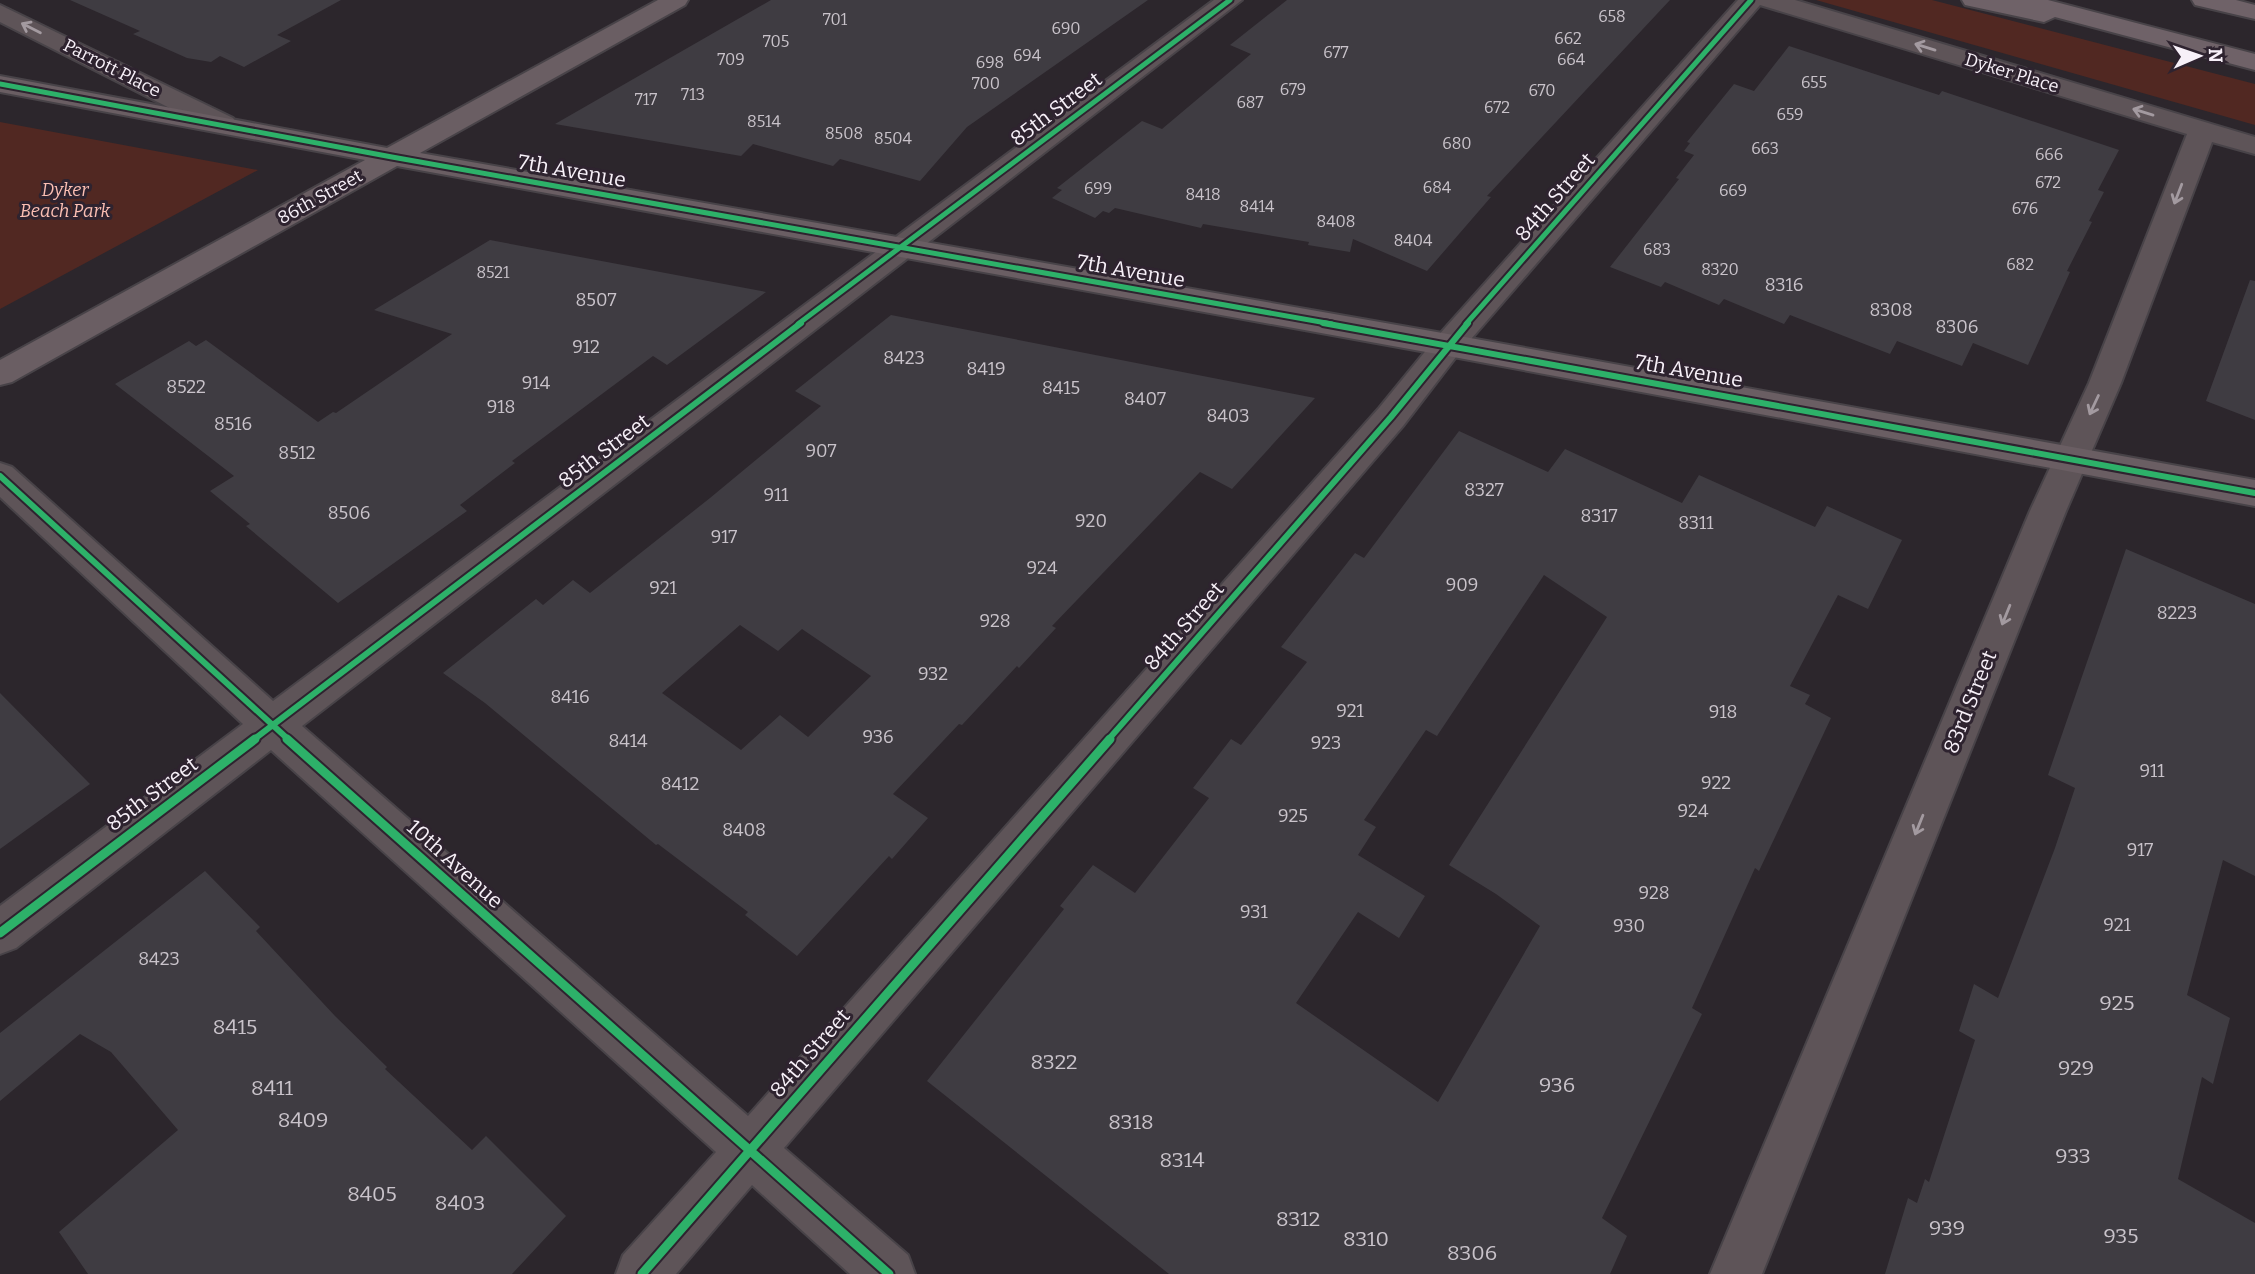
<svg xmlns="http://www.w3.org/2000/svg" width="2255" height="1274" viewBox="0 0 2255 1274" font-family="Bitter,serif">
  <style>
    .green { fill: #512822 }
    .building { fill: #3f3c42; fill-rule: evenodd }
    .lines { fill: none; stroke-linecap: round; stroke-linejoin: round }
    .street-casing { stroke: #484348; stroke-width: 4 }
    .secondary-casing { stroke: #484348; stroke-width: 4 }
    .highway-casing { stroke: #484348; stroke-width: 4 }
    .street { fill: #5e5458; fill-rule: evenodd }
    .secondary { fill: #6a5e63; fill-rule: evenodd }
    .highway { fill: #6f6268; fill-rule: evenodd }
    .cycleway-far2-casing { stroke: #2e232f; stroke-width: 9 }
    .cycleway-far1-casing { stroke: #2e232f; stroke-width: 10 }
    .cycleway-casing { stroke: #2e232f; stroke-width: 13 }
    .cycleway-far2 { stroke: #2db169; stroke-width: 5 }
    .cycleway-far1 { stroke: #2db169; stroke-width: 6 }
    .cycleway { stroke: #2db169; stroke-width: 9 }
    .oneway { stroke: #a39aa0 }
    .labels { text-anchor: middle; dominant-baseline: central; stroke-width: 6; stroke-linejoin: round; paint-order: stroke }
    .far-number-label { font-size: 16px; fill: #c9c3ca }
    .far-street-label { font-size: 18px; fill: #f7f0f8; stroke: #2e232f }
    .far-park-label { font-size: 18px; font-style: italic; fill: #fbbfb3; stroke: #2e232f }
    .number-label { font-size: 18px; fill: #c9c3ca }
    .street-label { font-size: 21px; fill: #f7f0f8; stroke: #2e232f }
    .near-number-label { font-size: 21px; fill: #c9c3ca }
  </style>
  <rect width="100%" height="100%" fill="#2c262c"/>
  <path class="green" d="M 1816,0 L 1932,0 L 2255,84 L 2255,125 Z
    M 0,122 L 258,170 L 0,309 Z"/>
  <path class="building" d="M 70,0 L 341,0 L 277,35 L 291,41 L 244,67 L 220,56 L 211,62 L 187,58 L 133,34 L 140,31 Z
    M 771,0 L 1148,0 L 967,127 L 920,181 L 840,159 L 833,166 L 753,144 L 741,156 L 555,124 Z
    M 1287,0 L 1670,0 L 1487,196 L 1491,197 L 1427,271 L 1353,239 L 1350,252 L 1308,245 L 1309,242 L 1203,224 L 1201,228 L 1115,208 L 1109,213 L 1103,211 L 1095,218 L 1052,198 L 1062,190 L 1057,188 L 1142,121 L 1162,129 L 1251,54 L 1230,45 Z
    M 1789,46 L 1939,95 L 1942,91 L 2119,150 L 2098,190 L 2104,192 L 2089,221 L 2092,222 L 2067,271 L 2070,272 L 2028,365 L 1973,343 L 1962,366 L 1897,341 L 1890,354 L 1790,315 L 1784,324 L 1724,299 L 1719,305 L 1665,282 L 1661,287 L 1610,267 L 1679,179 L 1676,178 L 1694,155 L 1684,151 L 1690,143 L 1687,142 L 1734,84 L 1754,91 Z
    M 490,240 L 766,292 L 667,365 L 653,356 L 512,461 L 515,463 L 460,505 L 467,511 L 338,603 L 246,526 L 250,524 L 210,491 L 234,476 L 115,384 L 189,341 L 196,346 L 206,340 L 318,422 L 333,412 L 336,413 L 452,334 L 374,310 Z
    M 2250,280 L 2255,281 L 2255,420 L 2206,401 Z
    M 891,315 L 1315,398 L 1232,489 L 1200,472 L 1052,626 L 1056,628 L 1019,668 L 1017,666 L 962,725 L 959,724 L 893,794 L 928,818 L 892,859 L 889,856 L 797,956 L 745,915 L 748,912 L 658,844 L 656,845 L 485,703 L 443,673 L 536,599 L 543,605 L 573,580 L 590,593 L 710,498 L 821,406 L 795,391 ZM 740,625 L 778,651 L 802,629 L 871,676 L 808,737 L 780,715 L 741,750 L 662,693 Z
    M 1459,431 L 1548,472 L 1565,449 L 1682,503 L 1699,475 L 1815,527 L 1827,506 L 1902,540 L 1868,609 L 1838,595 L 1790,686 L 1810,695 L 1805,704 L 1831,718 L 1759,871 L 1755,868 L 1692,1008 L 1702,1014 L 1602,1218 L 1627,1236 L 1610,1274 L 1169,1274 L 927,1081 L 1064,909 L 1060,906 L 1093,865 L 1135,893 L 1209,798 L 1193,788 L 1231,739 L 1241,745 L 1307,662 L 1281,647 L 1355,553 L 1364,558 ZM 1544,575 L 1607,617 L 1449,865 L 1496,894 L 1540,926 L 1438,1102 L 1296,1003 L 1358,912 L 1399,938 L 1425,896 L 1358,855 L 1376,827 L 1364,820 L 1426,730 L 1437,736 Z
    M 2126,549 L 2255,604 L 2255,876 L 2223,860 L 2187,995 L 2230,1018 L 2213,1084 L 2202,1077 L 2178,1179 L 2255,1223 L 2255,1274 L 1885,1274 L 1908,1198 L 1917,1203 L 1925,1179 L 1929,1182 L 1975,1040 L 1959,1031 L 1974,984 L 1998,998 L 2055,848 L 2075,788 L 2048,775 Z
    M 0,693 L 90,784 L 0,849 Z
    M 205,871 L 260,927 L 256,931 L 335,1016 L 387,1067 L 385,1069 L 472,1150 L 486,1136 L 566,1216 L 512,1274 L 88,1274 L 59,1232 L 178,1130 L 111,1052 L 80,1034 L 0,1101 L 0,1033 Z"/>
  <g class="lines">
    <g class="street-casing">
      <path id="street" d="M 1214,0 L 1242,0 L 302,726 L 748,1116 L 1379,408 L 1437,337 L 1738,0 L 1795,0 L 2255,137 L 2255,154 L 2212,142 L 2121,383 L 2066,511 L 1762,1274 L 1710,1274 L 2030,511 L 2089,383 L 2187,134 L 1760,5 L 1459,353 L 1403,426 L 784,1148 L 908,1255 L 915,1274 L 850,1274 L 752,1185 L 676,1274 L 616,1274 L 623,1255 L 716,1152 L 271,750 L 16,948 L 0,954 L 0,906 L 243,724 L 0,497 L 0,463 L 12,467 L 273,701 Z
        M 0,5 L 233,118 L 237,124 L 233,130 L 223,132 L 213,130 L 0,22 Z"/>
    </g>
    <g class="secondary-casing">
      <path id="secondary" d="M 658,0 L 688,0 L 685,5 L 420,153 L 1448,334 L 2255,480 L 2255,506 L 1448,356 L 397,166 L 12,382 L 0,385 L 0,360 L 365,160 L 0,92 L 0,76 L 387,148 Z"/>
    </g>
    <g class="highway-casing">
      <path id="highway" d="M 1962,0 L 2048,0 L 2255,54 L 2255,70 L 2055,17 L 2044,22 L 1965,5 Z
        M 2192,0 L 2236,0 L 2255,5 L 2255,19 L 2195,5 Z"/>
    </g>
    <use href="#street" class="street"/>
    <use href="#secondary" class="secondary"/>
    <use href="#highway" class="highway"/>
    <g class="cycleway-far2-casing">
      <path id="cycleway-far2" d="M 0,84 L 392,157 L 1332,324
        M 798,324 L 1230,0
        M 1466,324 L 1751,0"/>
    </g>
    <g class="cycleway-far1-casing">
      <path id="cycleway-far1" d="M 1323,323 L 2255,493
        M 0,476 L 289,740
        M 253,740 L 801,323
        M 1108,740 L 1391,417 L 1468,323"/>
    </g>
    <g class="cycleway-casing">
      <path id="cycleway" d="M 287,739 L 889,1274
        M 0,933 L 255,739
        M 642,1274 L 1110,739"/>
    </g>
    <use href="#cycleway-far2" class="cycleway-far2"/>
    <use href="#cycleway-far1" class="cycleway-far1"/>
    <use href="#cycleway" class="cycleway"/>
  </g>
  <defs><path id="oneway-shaft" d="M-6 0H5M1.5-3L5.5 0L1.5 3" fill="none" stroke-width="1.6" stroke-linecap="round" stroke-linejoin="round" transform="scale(1.75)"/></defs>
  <g class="oneway">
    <use href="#oneway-shaft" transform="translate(31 28) rotate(-153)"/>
    <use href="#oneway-shaft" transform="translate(1925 47) rotate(-163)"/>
    <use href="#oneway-shaft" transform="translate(2143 112) rotate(-163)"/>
    <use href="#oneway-shaft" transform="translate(2178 194) rotate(111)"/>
    <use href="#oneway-shaft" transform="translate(2094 405) rotate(115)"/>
    <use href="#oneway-shaft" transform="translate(2006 615) rotate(112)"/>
    <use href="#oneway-shaft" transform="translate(1919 825) rotate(112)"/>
  </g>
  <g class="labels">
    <g class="far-number-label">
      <text x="1612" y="16">658</text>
      <text x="835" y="19">701</text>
      <text x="1066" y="28">690</text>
      <text x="1568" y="38">662</text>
      <text x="776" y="41">705</text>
      <text x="1336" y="52">677</text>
      <text x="1027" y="55">694</text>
      <text x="731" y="59">709</text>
      <text x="1571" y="59">664</text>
      <text x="990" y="62">698</text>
      <text x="1814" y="82">655</text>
      <text x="986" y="83">700</text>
      <text x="1293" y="89">679</text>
      <text x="1542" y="90">670</text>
      <text x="693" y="94">713</text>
      <text x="646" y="99">717</text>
      <text x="1250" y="102">687</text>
      <text x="1497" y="107">672</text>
      <text x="1790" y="114">659</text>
      <text x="764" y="121">8514</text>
      <text x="844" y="133">8508</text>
      <text x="893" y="138">8504</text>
      <text x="1457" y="143">680</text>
      <text x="1765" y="148">663</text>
      <text x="2049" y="154">666</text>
      <text x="2048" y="182">672</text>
      <text x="1437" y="187">684</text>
      <text x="1098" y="188">699</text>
      <text x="1733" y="190">669</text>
      <text x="1203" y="194">8418</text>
      <text x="1257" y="206">8414</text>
      <text x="2025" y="208">676</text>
      <text x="1336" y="221">8408</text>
      <text x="1413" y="240">8404</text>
      <text x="1657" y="249">683</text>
      <text x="2020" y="264">682</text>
      <text x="1720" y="269">8320</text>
      <text x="493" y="272">8521</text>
    </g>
    <g class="far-street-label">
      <text transform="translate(112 68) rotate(27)">Parrott Place</text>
      <text transform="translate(2012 73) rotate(17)">Dyker Place</text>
      <text transform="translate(320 197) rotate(-29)">86th Street</text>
    </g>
    <g class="far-park-label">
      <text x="65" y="190">Dyker<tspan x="65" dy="21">Beach Park</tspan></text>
    </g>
    <g class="number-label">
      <text x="1784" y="285">8316</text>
      <text x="596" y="300">8507</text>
      <text x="1891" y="310">8308</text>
      <text x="1957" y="327">8306</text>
      <text x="586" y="347">912</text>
      <text x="904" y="358">8423</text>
      <text x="986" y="369">8419</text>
      <text x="536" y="383">914</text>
      <text x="186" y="387">8522</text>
      <text x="1061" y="388">8415</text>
      <text x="1145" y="399">8407</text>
      <text x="501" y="407">918</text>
      <text x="1228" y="416">8403</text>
      <text x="233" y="424">8516</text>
      <text x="821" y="451">907</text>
      <text x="297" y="453">8512</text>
      <text x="1484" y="490">8327</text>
      <text x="776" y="495">911</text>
      <text x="349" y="513">8506</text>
      <text x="1599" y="516">8317</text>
      <text x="1091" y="521">920</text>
      <text x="1696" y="523">8311</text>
      <text x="724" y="537">917</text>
      <text x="1042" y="568">924</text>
      <text x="1462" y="585">909</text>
      <text x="663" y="588">921</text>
      <text x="2177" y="613">8223</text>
      <text x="995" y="621">928</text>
      <text x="933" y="674">932</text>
      <text x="570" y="697">8416</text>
      <text x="1350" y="711">921</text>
      <text x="1723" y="712">918</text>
      <text x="878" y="737">936</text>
      <text x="628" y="741">8414</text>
      <text x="1326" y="743">923</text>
      <text x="2152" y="771">911</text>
      <text x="1716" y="783">922</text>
      <text x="680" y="784">8412</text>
      <text x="1693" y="811">924</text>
      <text x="1293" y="816">925</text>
      <text x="744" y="830">8408</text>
      <text x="2140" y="850">917</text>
      <text x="1654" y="893">928</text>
      <text x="1254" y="912">931</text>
      <text x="2117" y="925">921</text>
      <text x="1629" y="926">930</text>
      <text x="159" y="959">8423</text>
    </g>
    <g class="street-label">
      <text transform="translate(1056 109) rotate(-37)">85th Street</text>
      <text transform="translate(572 171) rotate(10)">7th Avenue</text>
      <text transform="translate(1555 197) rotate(-49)">84th Street</text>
      <text transform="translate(1131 271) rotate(10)">7th Avenue</text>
      <text transform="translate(1689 371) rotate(10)">7th Avenue</text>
      <text transform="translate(604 451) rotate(-37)">85th Street</text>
      <text transform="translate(1184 626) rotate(-49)">84th Street</text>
      <text transform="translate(1970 702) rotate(-68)">83rd Street</text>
      <text transform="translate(152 794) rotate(-37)">85th Street</text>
      <text transform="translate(455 864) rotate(42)">10th Avenue</text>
      <text transform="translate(810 1053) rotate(-49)">84th Street</text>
    </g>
    <g class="near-number-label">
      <text x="2117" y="1003">925</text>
      <text x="235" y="1027">8415</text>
      <text x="1054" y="1062">8322</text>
      <text x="2076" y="1068">929</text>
      <text x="1557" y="1085">936</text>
      <text x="272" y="1088">8411</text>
      <text x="303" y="1120">8409</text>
      <text x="1131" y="1122">8318</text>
      <text x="2073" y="1156">933</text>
      <text x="1182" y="1160">8314</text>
      <text x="372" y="1194">8405</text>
      <text x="460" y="1203">8403</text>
      <text x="1298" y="1219">8312</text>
      <text x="1947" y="1228">939</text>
      <text x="2121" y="1236">935</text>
      <text x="1366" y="1239">8310</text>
      <text x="1472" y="1253">8306</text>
    </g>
  </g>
  <g transform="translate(2199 56) rotate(88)" stroke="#2e232f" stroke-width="5" paint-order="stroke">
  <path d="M0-5L12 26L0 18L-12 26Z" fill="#f7f0f8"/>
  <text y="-10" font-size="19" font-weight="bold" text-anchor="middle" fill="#f7f0f8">N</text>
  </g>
</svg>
